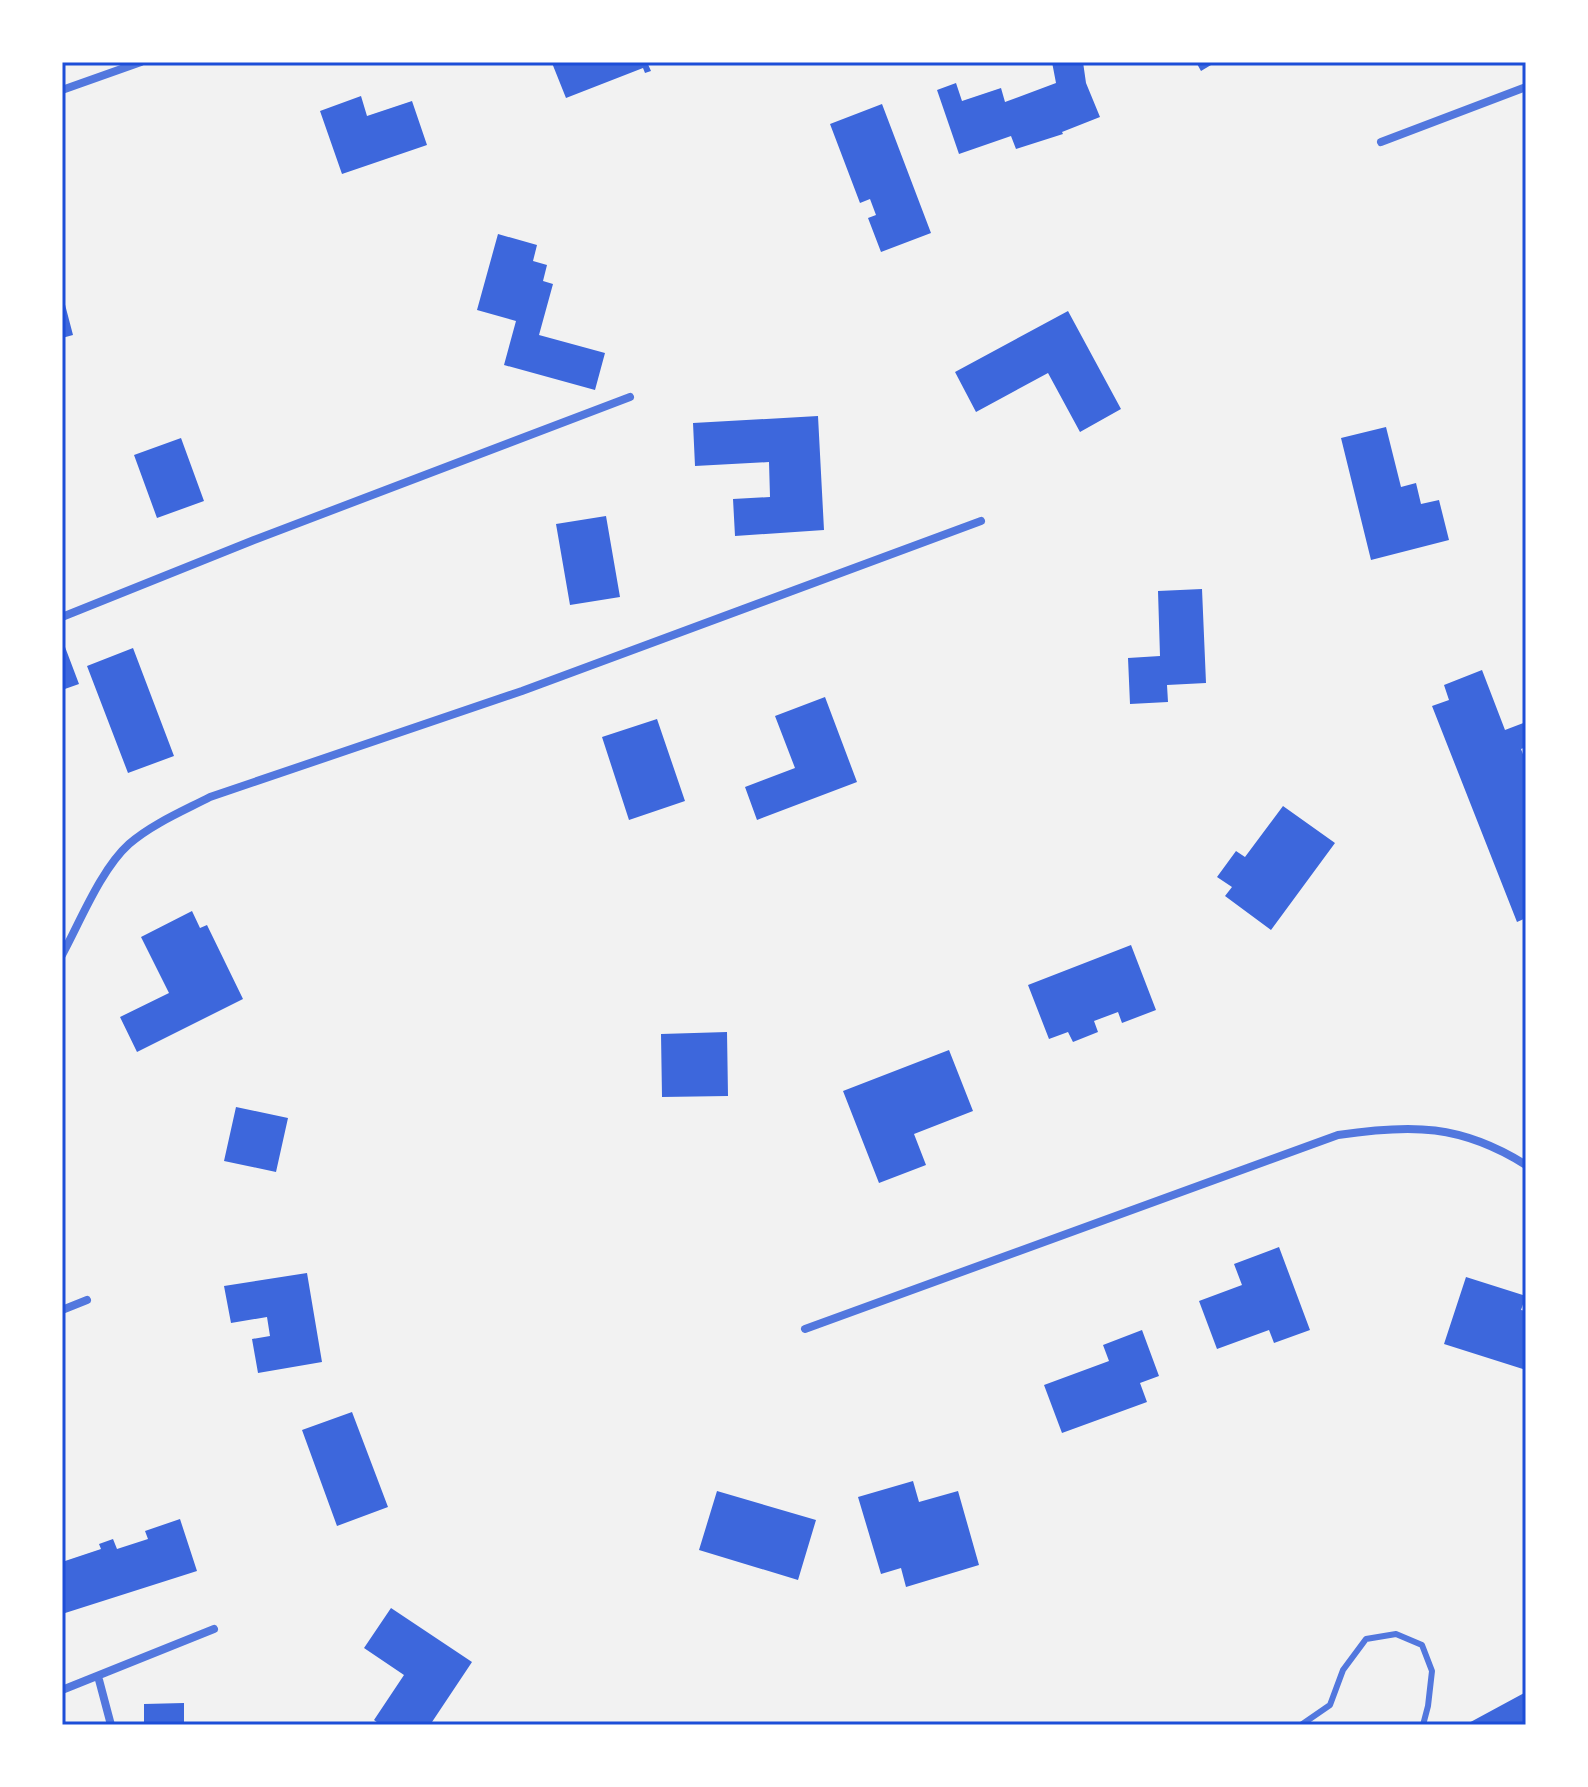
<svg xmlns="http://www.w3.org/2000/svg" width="1588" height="1787" viewBox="0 0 1588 1787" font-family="Lato,sans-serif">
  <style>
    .building { fill: #3d67dc }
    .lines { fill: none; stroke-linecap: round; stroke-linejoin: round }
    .service { stroke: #5277de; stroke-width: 6 }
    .minor { stroke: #5277de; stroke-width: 8 }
    .neatline { fill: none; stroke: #1d4ed8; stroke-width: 3 }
  </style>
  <rect width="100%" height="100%" fill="#f2f2f2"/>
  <path class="building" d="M 647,62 L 651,71 L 645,73 L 643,68 L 566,98 L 552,63 Z
    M 1052,62 L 1083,62 L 1086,83 L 1100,117 L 1062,132 L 1063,134 L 1016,149 L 1011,136 L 959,154 L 937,90 L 956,83 L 962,101 L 1001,88 L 1005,102 L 1056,83 Z
    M 1196,62 L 1216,62 L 1201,71 Z
    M 361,96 L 367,116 L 412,101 L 427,145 L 342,174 L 320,111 Z
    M 882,104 L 931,233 L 881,252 L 868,218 L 876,215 L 870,199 L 860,203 L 830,124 Z
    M 498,234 L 537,245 L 533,261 L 547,265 L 543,281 L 553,284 L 539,335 L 605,353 L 595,390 L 504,365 L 516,321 L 477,310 Z
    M 62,293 L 73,335 L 62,338 Z
    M 1068,311 L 1121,409 L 1080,432 L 1048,373 L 976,412 L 955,372 Z
    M 818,416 L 824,530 L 735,536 L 733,499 L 770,497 L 769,462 L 695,466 L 693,423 Z
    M 1386,427 L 1401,487 L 1416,483 L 1421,504 L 1439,500 L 1449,540 L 1371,560 L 1341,438 Z
    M 181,438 L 204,501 L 157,518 L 134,455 Z
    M 606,516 L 620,597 L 570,605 L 556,524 Z
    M 1202,589 L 1206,683 L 1167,685 L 1168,702 L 1130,704 L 1128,658 L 1160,656 L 1158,591 Z
    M 62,639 L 79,684 L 62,690 Z
    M 133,648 L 174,756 L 128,773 L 87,666 Z
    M 1482,670 L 1505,730 L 1526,722 L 1526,747 L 1521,749 L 1526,762 L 1526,918 L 1517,922 L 1432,706 L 1449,700 L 1444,685 Z
    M 825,697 L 857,782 L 757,820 L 745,787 L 795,768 L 775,716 Z
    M 657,719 L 685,801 L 629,820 L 602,737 Z
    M 1283,806 L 1335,843 L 1271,930 L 1225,896 L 1232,887 L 1217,877 L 1236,851 L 1245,857 Z
    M 192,911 L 200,928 L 207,925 L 243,999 L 137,1052 L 120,1017 L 169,993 L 141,937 Z
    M 1131,945 L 1156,1010 L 1122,1023 L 1118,1012 L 1094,1021 L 1098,1032 L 1073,1042 L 1068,1032 L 1049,1039 L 1028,985 Z
    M 727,1032 L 728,1096 L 662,1097 L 661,1034 Z
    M 949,1050 L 973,1111 L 914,1134 L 926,1165 L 879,1183 L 843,1091 Z
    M 236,1107 L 288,1118 L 276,1172 L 224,1161 Z
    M 1279,1247 L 1310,1330 L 1274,1343 L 1269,1330 L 1217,1349 L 1199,1301 L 1242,1285 L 1234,1264 Z
    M 307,1273 L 322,1362 L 258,1373 L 252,1339 L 270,1336 L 267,1317 L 231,1323 L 224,1286 Z
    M 1466,1277 L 1526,1296 L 1521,1310 L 1526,1311 L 1526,1370 L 1444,1344 Z
    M 1142,1330 L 1159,1376 L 1140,1383 L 1147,1402 L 1062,1433 L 1044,1385 L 1109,1361 L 1103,1345 Z
    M 352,1412 L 388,1507 L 337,1526 L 302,1430 Z
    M 913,1481 L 919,1502 L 958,1491 L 979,1565 L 906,1587 L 901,1568 L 881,1574 L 858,1497 Z
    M 717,1491 L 816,1520 L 798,1580 L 699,1550 Z
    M 180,1519 L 197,1571 L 62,1614 L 62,1562 L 101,1549 L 99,1544 L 113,1539 L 117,1549 L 148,1539 L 145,1531 Z
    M 391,1608 L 472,1662 L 430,1725 L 381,1725 L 374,1720 L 404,1675 L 364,1648 Z
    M 1526,1692 L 1526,1725 L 1465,1725 Z
    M 184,1703 L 184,1725 L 144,1725 L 144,1704 Z"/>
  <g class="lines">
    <path class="service" d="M 1301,1725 L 1330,1705 L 1343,1670 L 1366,1639 L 1396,1634 L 1422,1645 L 1432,1671 L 1428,1706 L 1423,1725"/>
    <path class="minor" d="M 62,90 L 141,62
      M 1381,142 L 1526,87
      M 62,617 L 254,540 L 630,397
      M 62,955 C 80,922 101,869 129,844 C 152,824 183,811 210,797 L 522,691 L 981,521
      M 62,1310 L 87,1300
      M 805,1329 L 1338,1135 C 1411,1124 1461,1124 1526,1165
      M 98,1676 L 111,1725
      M 62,1690 L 214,1629"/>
  </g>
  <rect width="1588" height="1787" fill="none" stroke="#ffffff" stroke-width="128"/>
  <rect x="64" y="64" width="1460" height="1659" class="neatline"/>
</svg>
